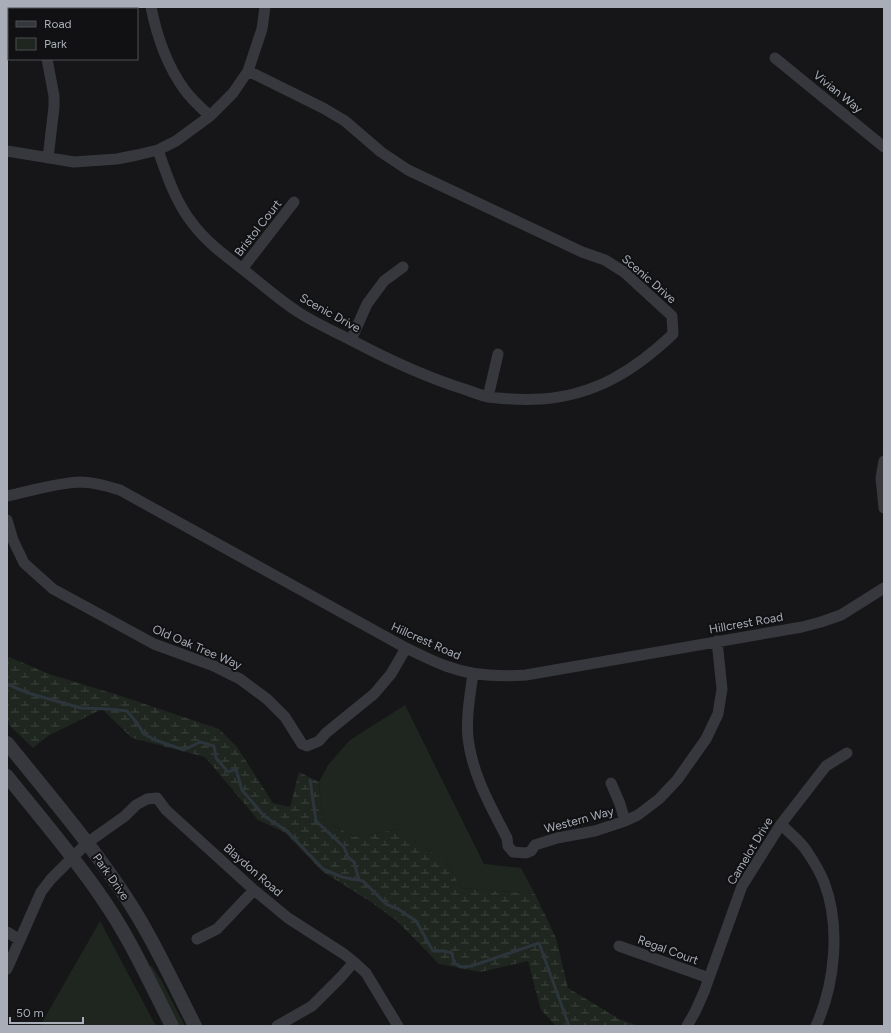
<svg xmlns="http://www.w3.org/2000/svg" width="891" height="1033" viewBox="0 0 891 1033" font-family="Figtree,sans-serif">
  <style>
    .green { fill: #1e261f }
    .wetland { fill: url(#wetland-marsh) }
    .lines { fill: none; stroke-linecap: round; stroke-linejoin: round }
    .stream { stroke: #2c353c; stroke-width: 3 }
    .minor { stroke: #37383d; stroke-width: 11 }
    .tertiary { stroke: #37383d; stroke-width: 14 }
    .labels { text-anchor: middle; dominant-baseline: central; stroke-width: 4; stroke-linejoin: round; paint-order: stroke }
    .street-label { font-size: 12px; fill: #a8adb8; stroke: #111113 }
  </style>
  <defs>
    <pattern id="wetland-marsh" width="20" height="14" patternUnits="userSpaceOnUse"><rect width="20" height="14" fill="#1e261f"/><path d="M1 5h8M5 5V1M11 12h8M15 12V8" fill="none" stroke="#3c433d"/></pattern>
  </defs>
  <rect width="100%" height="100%" fill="#161618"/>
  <path class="green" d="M 405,705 L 484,864 L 521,868 L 535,894 L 461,888 L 446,862 L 398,829 L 356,837 L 322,820 L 319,782 L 328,765 L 350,740 Z
    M 100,921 L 156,1026 L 40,1026 Z
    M 152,966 L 161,980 L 185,1026 L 178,1026 L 148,968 Z"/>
  <path class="wetland" d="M 9,657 L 49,674 L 118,695 L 219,729 L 237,747 L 273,803 L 290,807 L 299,772 L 319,782 L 322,820 L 356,837 L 398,829 L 446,862 L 461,888 L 535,894 L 556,938 L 568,988 L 619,1019 L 639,1026 L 556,1026 L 541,1010 L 528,961 L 480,972 L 439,964 L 397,921 L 371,902 L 322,871 L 284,832 L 258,820 L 205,757 L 132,738 L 102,709 L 48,736 L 33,748 L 9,725 L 7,715 L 7,658 Z"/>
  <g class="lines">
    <path class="stream" d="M 7,684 L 28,693 L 81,708 L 109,709 L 127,711 L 137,723 L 144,734 L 155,740 L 184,750 L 200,742 L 214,746 L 216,758 L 228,772 L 236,769 L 242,790 L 264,816 L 287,831 L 323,869 L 342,877 L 363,881 L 386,904 L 398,909 L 416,921 L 433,951 L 444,951 L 452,953 L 454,963 L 461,967 L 472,966 L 539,943 L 569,1026
      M 310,780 L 316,821 L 344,847 L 348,857 L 354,862 L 359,880"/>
    <path class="minor" d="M 39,7 L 39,9
      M 151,7 C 157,37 166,64 184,89 C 191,99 201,108 210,116
      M 775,58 L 884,147
      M 47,59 L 54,96 L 54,107 L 48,158
      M 158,150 C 167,176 176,203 193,224 C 208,244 230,259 250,275 C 265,287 281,301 298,312 C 315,323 333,331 351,340 C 387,359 425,377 464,389 C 472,392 480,395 488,397 C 505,399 525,400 542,399 C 596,395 635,370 673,334 L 672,316 L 624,272 L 605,260 L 582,252 L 408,170 L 381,152 L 345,121 L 323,108 L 248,71
      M 7,151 L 74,162 L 117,159 L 137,155 L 158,150 L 176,141 L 210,116 L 233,93 L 248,71 L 262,29 L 265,7
      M 242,269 L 294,202
      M 351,340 L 367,304 L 384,281 L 403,267
      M 488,397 L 498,354
      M 884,461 L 881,478 L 884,508
      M 7,496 C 31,491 56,483 80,482 C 94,482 107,486 120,490 L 406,648 C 419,654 432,661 446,666 C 472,676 499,677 526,675 L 802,627 L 821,622 L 841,615 L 884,588
      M 7,520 L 13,540 L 24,563 L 53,589 L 154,644 L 214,666 L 240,679 L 267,699 L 285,717 L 302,744 L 307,746 L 319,741 L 326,733 L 374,694 L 391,674 L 406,648
      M 473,674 C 470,695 466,717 468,738 C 472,774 491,807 507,838 L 508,846 L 513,852 L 526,853 L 531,851 L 535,845 L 557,838 L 595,831 L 625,821 L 638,815 L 659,799 L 677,780 L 706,739 L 718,714 L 722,689 L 717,641
      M 611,783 L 620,804 L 625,821
      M 781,824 C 789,833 802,842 808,853 C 814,862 820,872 824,882 C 841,926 835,984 816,1026
      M 7,932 L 20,940
      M 197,939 L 217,929 L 254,890
      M 619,946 L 709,978
      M 7,969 L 41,892 L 51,879 L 87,843 L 125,816 L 136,805 L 147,799 L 157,798 L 166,810 L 254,890 L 288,918 L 344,954 L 354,962 L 366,973 L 398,1026
      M 277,1026 L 312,1006 L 341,977 L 354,962
      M 687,1026 L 695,1012 L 704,992 L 742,886 L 781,824 L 826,766 L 847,753"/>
    <path class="tertiary" d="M 7,743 C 45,790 85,837 119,887 C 149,930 171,979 195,1026
      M 7,776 C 39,816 73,855 102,898 C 130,938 150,983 172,1026"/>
  </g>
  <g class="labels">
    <g class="street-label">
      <text transform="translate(838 92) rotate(39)">Vivian Way</text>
      <text transform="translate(258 228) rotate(-52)">Bristol Court</text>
      <text transform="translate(649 279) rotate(41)">Scenic Drive</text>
      <text transform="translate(330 313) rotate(29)">Scenic Drive</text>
      <text transform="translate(746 623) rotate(-10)">Hillcrest Road</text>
      <text transform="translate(426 641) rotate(24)">Hillcrest Road</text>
      <text transform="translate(197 647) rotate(23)">Old Oak Tree Way</text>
      <text transform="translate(579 820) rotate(-15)">Western Way</text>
      <text transform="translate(750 851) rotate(-59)">Camelot Drive</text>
      <text transform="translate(253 870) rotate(41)">Blaydon Road</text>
      <text transform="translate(111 877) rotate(55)">Park Drive</text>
      <text transform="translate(668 950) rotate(20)">Regal Court</text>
    </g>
  </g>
  <rect width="891" height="1033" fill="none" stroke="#a8adb8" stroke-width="16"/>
  <rect x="8" y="8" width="130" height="52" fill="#111113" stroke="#4d4f55"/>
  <rect x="16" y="21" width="20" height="6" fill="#37383d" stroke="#4d4f55"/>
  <text x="44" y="28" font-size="12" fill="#a8adb8">Road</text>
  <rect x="16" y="38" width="20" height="12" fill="#1e261f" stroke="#4d4f55"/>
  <text x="44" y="48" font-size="12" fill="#a8adb8">Park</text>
  <path d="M10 1017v6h73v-6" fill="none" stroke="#a8adb8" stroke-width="2"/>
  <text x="16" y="1017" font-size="12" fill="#a8adb8" stroke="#111113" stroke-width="3" paint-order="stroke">50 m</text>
</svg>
